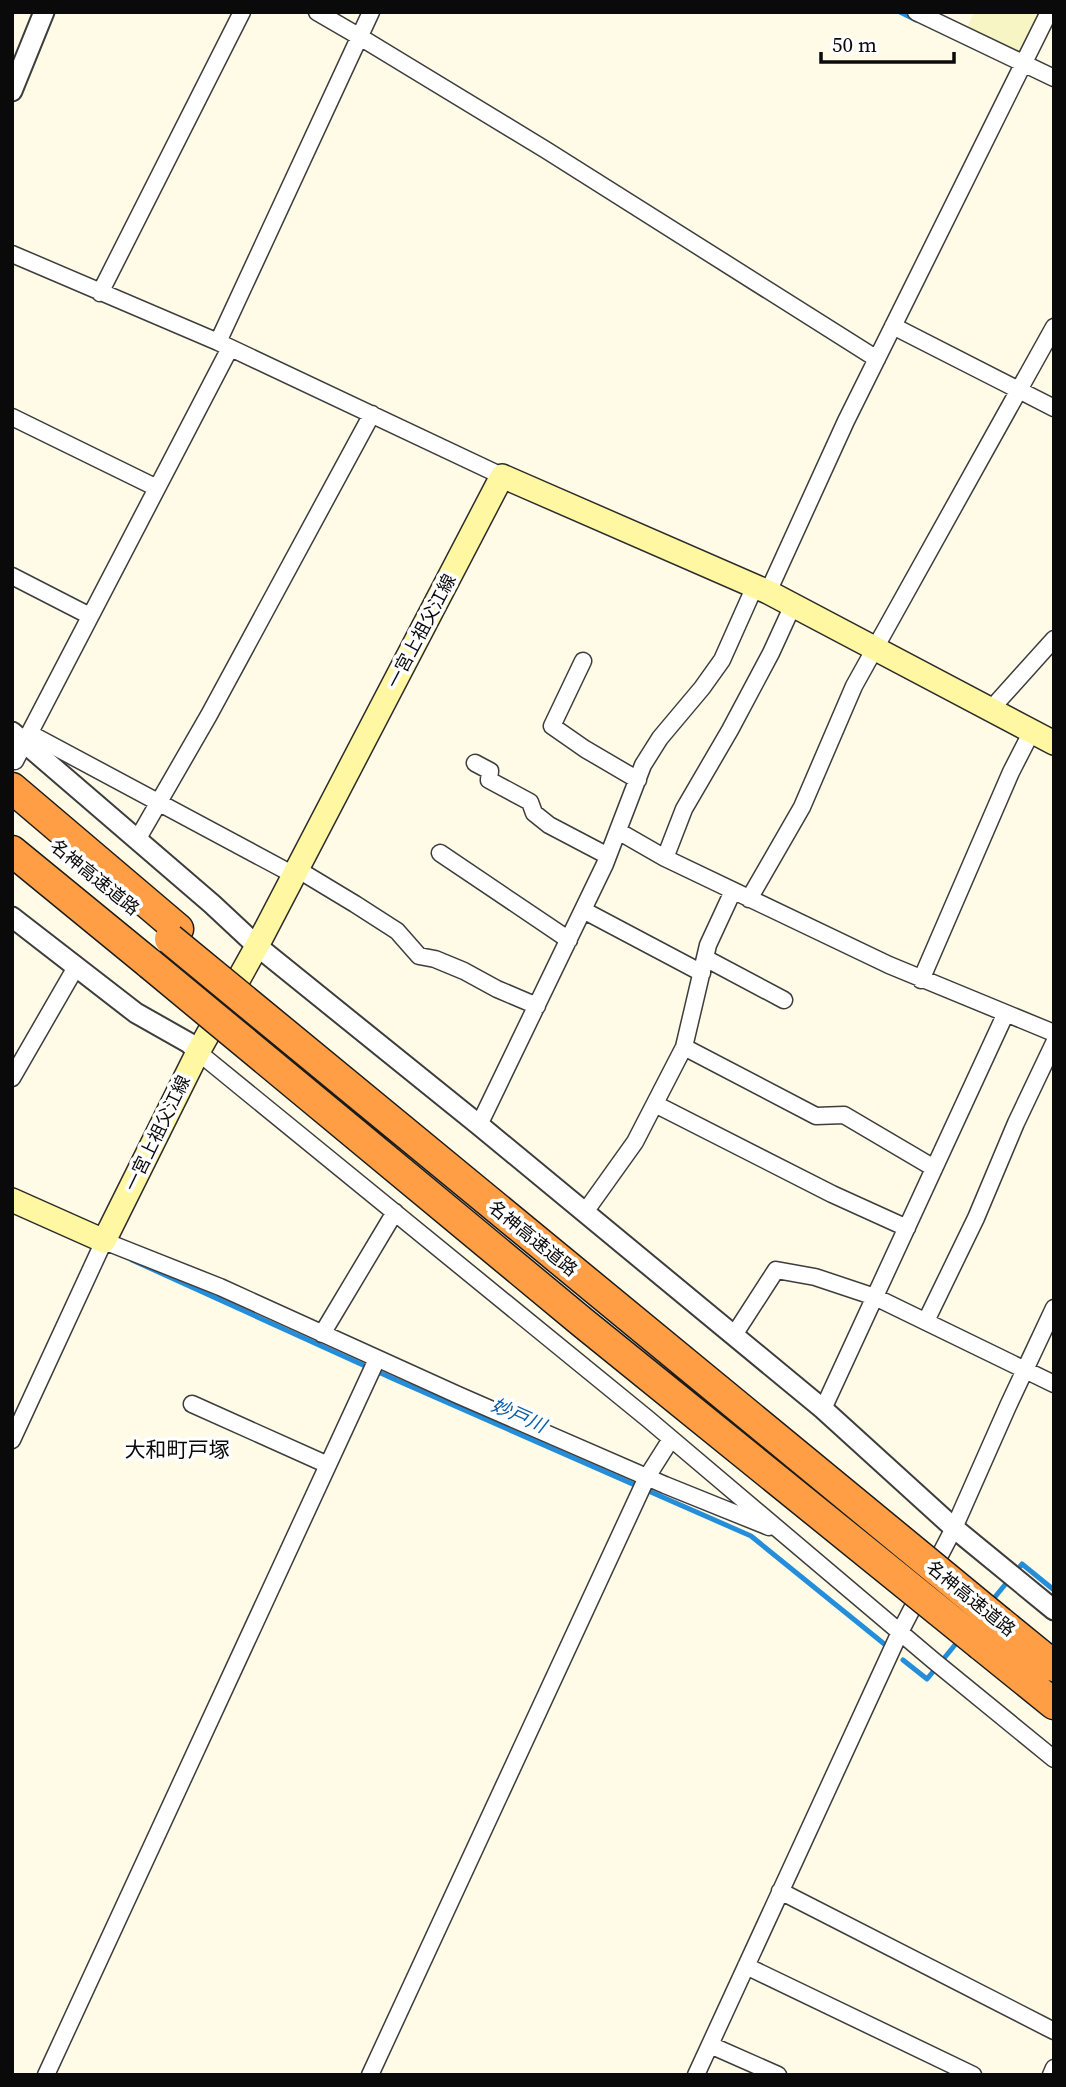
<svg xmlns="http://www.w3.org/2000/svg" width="1066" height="2087" viewBox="0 0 1066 2087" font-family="'Source Serif 4','Noto Sans JP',serif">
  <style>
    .farmland { fill: #f8f5c4 }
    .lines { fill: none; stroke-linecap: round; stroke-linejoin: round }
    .stream { stroke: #248edb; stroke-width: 5 }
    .minor-casing { stroke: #3d3d3d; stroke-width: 19 }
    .tertiary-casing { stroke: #3d3d3d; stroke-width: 23 }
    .secondary-casing { stroke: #2c2c2c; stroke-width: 26 }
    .motorway-casing { stroke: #1b1b1b; stroke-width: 33 }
    .minor { stroke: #fff; stroke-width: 16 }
    .tertiary { stroke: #fff; stroke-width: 19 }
    .secondary { stroke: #fff7a1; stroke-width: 23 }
    .motorway { stroke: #ff9e44; stroke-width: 30 }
    .motorway-bridge-casing { stroke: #1b1b1b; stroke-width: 33; stroke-linecap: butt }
    .motorway-bridge { stroke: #ff9e44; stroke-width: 30 }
    .labels { text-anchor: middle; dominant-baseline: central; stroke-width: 7; stroke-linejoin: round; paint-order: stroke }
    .street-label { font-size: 18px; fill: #0a0a0a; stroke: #fff }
    .water-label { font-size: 19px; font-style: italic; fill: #085ea6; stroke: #fff }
    .quarter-label { font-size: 21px; fill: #0a0a0a; stroke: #fff }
  </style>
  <rect width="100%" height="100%" fill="#fffbe6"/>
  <path class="farmland" d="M 974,12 L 1042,12 L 1021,54 L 967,28 Z"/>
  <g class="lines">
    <path class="stream" d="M 900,12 L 916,20
      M 132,1260 L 396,1380 L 751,1536 L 888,1647
      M 990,1603 L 1022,1564 L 1054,1590
      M 903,1660 L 927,1679 L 959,1640"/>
    <g class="minor-casing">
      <path id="minor" d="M 317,12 L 360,37 L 546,150 L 877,359
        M 916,12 L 1054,78
        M 12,254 L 218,342 L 502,476
        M 100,293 L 242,12
        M 893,326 L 1054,408
        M 218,342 L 371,12
        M 12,417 L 157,488
        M 12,576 L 90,616
        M 768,592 L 846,421 L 1049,12
        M 583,661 L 552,726 L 585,749 L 638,780
        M 991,709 L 1054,639
        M 29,733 L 294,875
        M 15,761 L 230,348
        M 475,763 L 490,771 L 489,780 L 530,802 L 534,813 L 549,825 L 608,856
        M 618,831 L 665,858 L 889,965 L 1054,1033
        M 137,840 L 209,715 L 372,414
        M 440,853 L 569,940
        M 665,858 L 684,809 L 730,730 L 771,653 L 793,605
        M 297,869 L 355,904 L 397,931 L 419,956 L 435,959 L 464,971 L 497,989 L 537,1006
        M 749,899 L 802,807 L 854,686 L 1054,327
        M 583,910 L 702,973
        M 705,958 L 784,1000
        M 921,980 L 1011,772 L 1032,731
        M 684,1047 L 816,1116 L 844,1115 L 934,1168
        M 198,1052 L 648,1419 L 934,1661 L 1054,1759
        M 12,1078 L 76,967
        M 655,1104 L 832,1194 L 907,1228
        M 479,1125 L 605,864 L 643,765 L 660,738 L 702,688 L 722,660 L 755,586
        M 585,1212 L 635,1142 L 684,1047 L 708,945 L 733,891
        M 926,1321 L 976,1218 L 1016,1123 L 1054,1043
        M 322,1334 L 395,1212
        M 734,1335 L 776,1270 L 815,1277 L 875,1297 L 1054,1384
        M 192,1404 L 328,1465
        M 823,1409 L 1005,1015
        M 12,1440 L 104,1241 L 220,1287 L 458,1395 L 665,1485 L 769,1527
        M 780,1891 L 1054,2031
        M 746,1966 L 973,2075
        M 710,2045 L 778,2075
        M 46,2075 L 377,1359
        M 370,2075 L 647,1477 L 671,1439
        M 696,2075 L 900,1632 L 954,1528 L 1008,1406 L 1054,1308
        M 1051,2075 L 1054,2068"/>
    </g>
    <g class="tertiary-casing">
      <path id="tertiary" d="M 12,91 L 44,12
        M 12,732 L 212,904 L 257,946 L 479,1125 L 823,1409 L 954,1528 L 1054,1610
        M 12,917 L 136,1013 L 189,1043 L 198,1052"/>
    </g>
    <g class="secondary-casing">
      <path id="secondary" d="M 12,1200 L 104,1241 L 198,1052 L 257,946 L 502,476 L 768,592 L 1054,743"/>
    </g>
    <g class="motorway-casing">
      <path id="motorway" d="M 12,788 L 178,929
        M 12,851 L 150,964
        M 1000,1622 L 1054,1666
        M 981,1645 L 1054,1704"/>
    </g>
    <use href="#minor" class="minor"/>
    <use href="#tertiary" class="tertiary"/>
    <use href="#secondary" class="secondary"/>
    <use href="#motorway" class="motorway"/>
    <g class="motorway-bridge-casing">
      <path id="motorway-bridge" d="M 170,939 L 1000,1622
        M 150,964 L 582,1322 L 981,1645"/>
    </g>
    <use href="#motorway-bridge" class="motorway-bridge"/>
  </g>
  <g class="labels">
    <g class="street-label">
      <text transform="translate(421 631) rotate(-62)">一宮上祖父江線</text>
      <text transform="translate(95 877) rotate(39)">名神高速道路</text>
      <text transform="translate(157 1133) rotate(-64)">一宮上祖父江線</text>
      <text transform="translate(533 1238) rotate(39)">名神高速道路</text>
      <text transform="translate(971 1598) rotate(39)">名神高速道路</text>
    </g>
    <g class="water-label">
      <text transform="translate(519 1415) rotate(24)">妙戸川</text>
    </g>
    <g class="quarter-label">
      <text x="177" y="1449">大和町戸塚</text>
    </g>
  </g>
  <rect width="1066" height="2087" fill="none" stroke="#0a0a0a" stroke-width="28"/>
  <path d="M821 52v10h133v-10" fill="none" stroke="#0a0a0a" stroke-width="3.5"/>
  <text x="832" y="52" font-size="21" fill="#0a0a0a" stroke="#ffffff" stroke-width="5" paint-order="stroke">50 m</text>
</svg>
